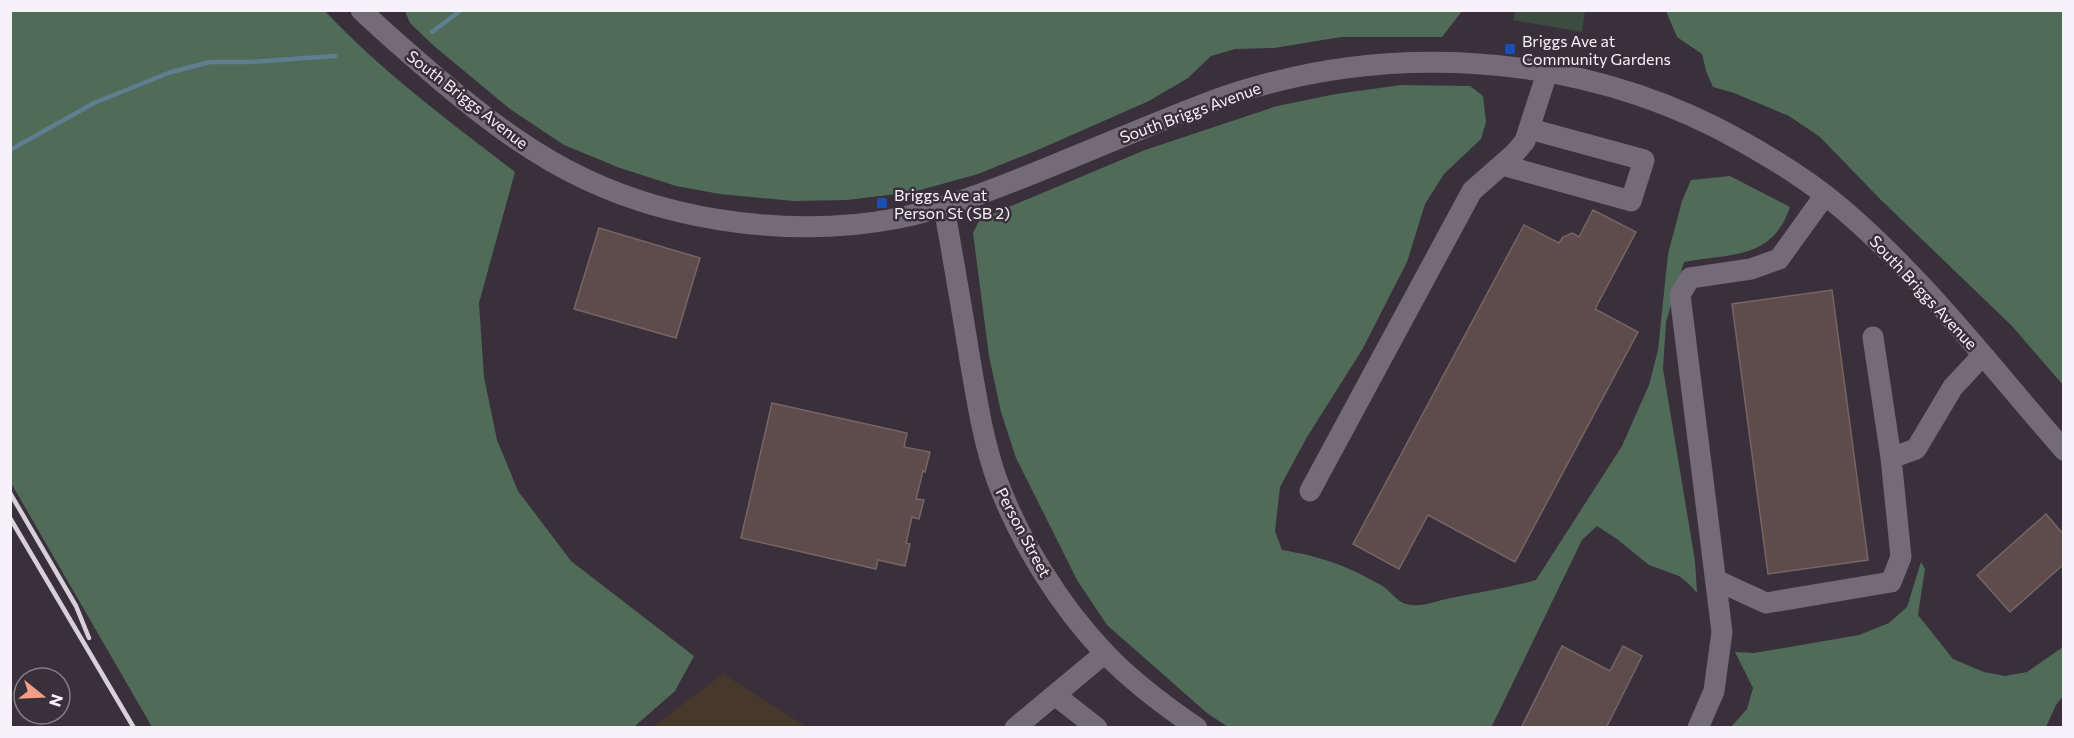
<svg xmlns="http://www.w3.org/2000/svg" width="2074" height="738" viewBox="0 0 2074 738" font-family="Commissioner,sans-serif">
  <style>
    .industrial { fill: #46392b }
    .green { fill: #3c4c40 }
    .forest { fill: #506b58 }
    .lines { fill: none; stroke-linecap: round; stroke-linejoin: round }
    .stream { stroke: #5f7e8f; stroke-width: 4.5 }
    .building { fill: #5d4c4b; stroke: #776563; stroke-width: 1.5 }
    .minor { stroke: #746b78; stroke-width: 21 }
    .rail { stroke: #d6d0d8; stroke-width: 4.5 }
    .transit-dot { fill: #1a4fb4; stroke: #39303c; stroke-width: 2 }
    .labels { text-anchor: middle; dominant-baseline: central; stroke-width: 5; stroke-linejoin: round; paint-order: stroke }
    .poi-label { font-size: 16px; fill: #f7f2f9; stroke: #39303c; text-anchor: start }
    .street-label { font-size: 16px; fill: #f7f2f9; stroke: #39303c }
  </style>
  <rect width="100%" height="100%" fill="#39303c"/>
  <path class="industrial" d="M 723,674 L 807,727 L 653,727 Z"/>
  <path class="green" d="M 1515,11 L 1515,10 L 1585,11 L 1582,32 L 1513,20 Z"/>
  <path class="forest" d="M 10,11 L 325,11 C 382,72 449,121 515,172 L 479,303 L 484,377 L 497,440 L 518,491 L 571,561 L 694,656 L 675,691 L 634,727 L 152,727 L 11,483 Z
    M 405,11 L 1462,11 L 1442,37 L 1341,37 L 1274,48 L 1235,49 L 1211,56 L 1188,78 L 1149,101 L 1040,149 L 978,174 L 913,192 L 847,200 L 794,201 L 720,194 L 676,186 L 620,168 L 564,145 L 510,109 L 434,46 L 410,23 Z
    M 1666,11 L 2063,11 L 2063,385 L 2012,326 L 1881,200 L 1820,137 L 1789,116 L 1734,93 L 1713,87 L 1706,71 L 1702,54 L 1677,37 Z
    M 1401,85 L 1470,86 L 1483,96 L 1486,122 L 1481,139 L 1444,174 L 1425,204 L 1407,262 L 1362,350 L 1307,437 L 1280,487 L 1275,531 L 1282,550 C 1323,557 1345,565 1381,585 C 1390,590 1397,602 1406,604 C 1422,608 1435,601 1451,598 C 1480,592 1508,588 1536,580 L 1622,446 L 1649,385 L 1658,350 L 1668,254 L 1682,201 L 1691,180 L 1730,176 L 1790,207 C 1772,261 1729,253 1684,262 L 1666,322 L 1663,369 L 1695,561 L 1697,593 L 1690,585 L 1679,576 L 1649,565 L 1617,539 L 1597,526 L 1582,540 L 1491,728 L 1228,727 L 1207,713 L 1107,625 L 1077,580 L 1016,458 L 1001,412 L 989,356 L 973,233 L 980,219 L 1145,150 L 1277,106 L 1336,94 Z
    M 1921,562 L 1925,569 L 1918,615 L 1953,659 L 1984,672 L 2005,676 L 2027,672 L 2063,647 L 2063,696 L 2056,705 L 2046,727 L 1731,727 L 1747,709 L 1753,688 L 1735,652 L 1754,653 L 1859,635 L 1889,623 L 1907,607 Z"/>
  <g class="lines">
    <path class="stream" d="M 432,32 L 461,10
      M 10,150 L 94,103 L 171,72 L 210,62 L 250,62 L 335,56"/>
  </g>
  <path class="building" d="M 1593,210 L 1636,232 L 1595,309 L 1638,332 L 1515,562 L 1428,515 L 1399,569 L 1353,544 L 1524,225 L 1559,243 L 1563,237 L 1572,233 L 1579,237 Z
    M 599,228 L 700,258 L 676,338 L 574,309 Z
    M 1832,290 L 1868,560 L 1768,574 L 1732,304 Z
    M 772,403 L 907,433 L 904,447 L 930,452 L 925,472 L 923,471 L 916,499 L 924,500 L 919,519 L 912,517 L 906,543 L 910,544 L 905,566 L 878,560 L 876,569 L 741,538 Z
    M 2046,514 L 2064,535 L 2064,564 L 2010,612 L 1977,575 Z
    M 1562,646 L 1610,671 L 1623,646 L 1642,656 L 1606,728 L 1521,728 Z"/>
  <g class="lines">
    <path class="minor" d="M 361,10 C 387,35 414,58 441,81 C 486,119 532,154 585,179 C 678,223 798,238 899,218 C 947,208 992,190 1037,172 C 1091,150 1145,127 1199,106 C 1374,38 1579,49 1743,142 C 1777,161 1811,182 1840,207 C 1923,277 1992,368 2064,450
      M 1502,165 L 1631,201 L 1644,160 L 1530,129
      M 944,207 C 953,258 962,309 970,360 C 977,400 983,441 997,480 C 1019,540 1060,606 1105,653 C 1131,681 1165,706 1197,728
      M 1873,337 L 1891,458
      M 1310,491 L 1472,191 L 1514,154 L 1525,141 L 1547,73
      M 1716,580 L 1766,603 L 1891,582 L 1901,557 L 1891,458 L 1916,449 L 1953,387 L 1982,356
      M 1055,695 L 1097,728
      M 1015,728 L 1105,653
      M 1698,728 L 1714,691 L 1722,632 L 1680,295 L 1690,278 L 1751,269 L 1779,259 L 1825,195"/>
    <path class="rail" d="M 10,493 L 76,606 L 89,638
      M 10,518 L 134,728"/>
  </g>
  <g class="transit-dot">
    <rect x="1504" y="43" width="12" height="12" rx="3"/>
    <rect x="876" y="197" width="12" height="12" rx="3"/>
  </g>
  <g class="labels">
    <g class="poi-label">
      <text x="1522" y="40">Briggs Ave at<tspan x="1522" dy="18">Community Gardens</tspan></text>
      <text x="894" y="194">Briggs Ave at<tspan x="894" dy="18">Person St (SB 2)</tspan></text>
    </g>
    <g class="street-label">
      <text transform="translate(468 99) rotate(38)">South Briggs Avenue</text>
      <text transform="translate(1190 112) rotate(-20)">South Briggs Avenue</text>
      <text transform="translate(1924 292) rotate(47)">South Briggs Avenue</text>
      <text transform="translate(1024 532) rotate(62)">Person Street</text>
    </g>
  </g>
  <rect width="2074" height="738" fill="none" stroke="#f7f2f9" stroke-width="24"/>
  <g transform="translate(42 696) rotate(108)"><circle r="28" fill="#39303c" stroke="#857e88" stroke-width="1.5"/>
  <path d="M0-4.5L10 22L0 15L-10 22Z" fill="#f49e87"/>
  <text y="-9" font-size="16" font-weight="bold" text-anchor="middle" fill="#f7f2f9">N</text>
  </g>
</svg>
